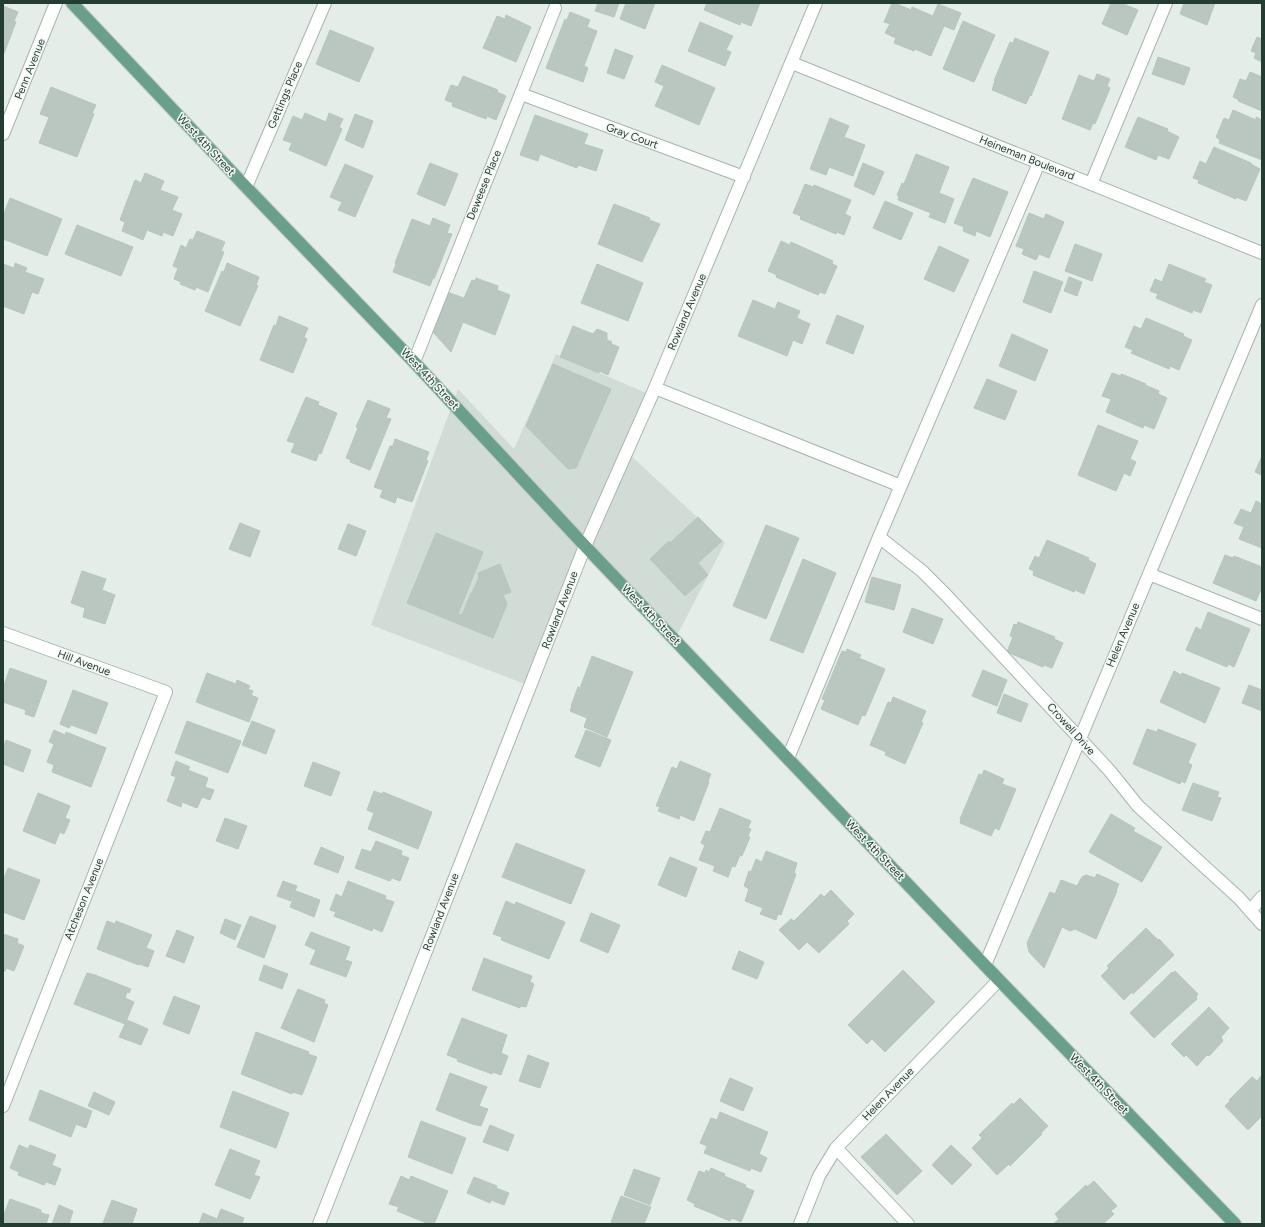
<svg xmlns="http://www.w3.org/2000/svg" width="1265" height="1227" viewBox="0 0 1265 1227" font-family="Figtree,sans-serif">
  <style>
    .built { fill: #d2dcd6 }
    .building { fill: #b9c7c0; stroke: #b6c6bd }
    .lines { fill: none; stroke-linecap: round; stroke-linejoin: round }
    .minor-casing { stroke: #a7b5ad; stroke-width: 14 }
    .major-casing { stroke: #c2c9c6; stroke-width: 14 }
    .minor { stroke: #fff; stroke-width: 12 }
    .major { stroke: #6aa08b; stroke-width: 12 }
    .labels { text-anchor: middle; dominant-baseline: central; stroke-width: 3; stroke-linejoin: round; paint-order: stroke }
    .street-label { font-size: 11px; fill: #243d33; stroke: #f4f9f6 }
  </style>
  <rect width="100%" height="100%" fill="#e4ede7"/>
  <path class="built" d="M 556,354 L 653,396 L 627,452 L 725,543 L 675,639 L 585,546 L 533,687 L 371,625 L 458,389 L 514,449 Z"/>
  <path class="building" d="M 598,3 L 619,3 L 614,17 L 595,11 Z
    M 626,3 L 655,3 L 645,29 L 620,19 Z
    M 707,3 L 760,3 L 751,26 L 741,22 L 740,25 L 704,10 Z
    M 892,3 L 895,3 L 911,10 L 912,7 L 933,16 L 938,4 L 961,13 L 954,30 L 944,26 L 931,56 L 915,49 L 914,51 L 894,43 L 896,38 L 885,33 L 890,24 L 884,22 Z
    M 1111,3 L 1121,3 L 1138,10 L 1127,35 L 1102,24 Z
    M 1184,3 L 1215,3 L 1207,25 L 1180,14 Z
    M 3,6 L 18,12 L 14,21 L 16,22 L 3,56 Z
    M 570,12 L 590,20 L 587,27 L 597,31 L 584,66 L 588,68 L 583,82 L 546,68 L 565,19 L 567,20 Z
    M 506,15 L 531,27 L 516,62 L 483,48 L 497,16 L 505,19 Z
    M 963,21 L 995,35 L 974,82 L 943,69 Z
    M 700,22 L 733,36 L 726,50 L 731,52 L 725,66 L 688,51 Z
    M 330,30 L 374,48 L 359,82 L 316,64 Z
    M 1257,37 L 1262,39 L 1262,62 L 1254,58 L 1256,53 L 1251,51 Z
    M 1015,38 L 1049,52 L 1031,96 L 1030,95 L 1026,104 L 992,90 L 995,81 L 994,81 L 1010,42 L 1013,43 Z
    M 615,49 L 633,56 L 624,79 L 607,73 Z
    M 1158,57 L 1190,68 L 1184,85 L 1152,74 Z
    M 662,65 L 715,88 L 699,125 L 655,106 L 664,86 L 655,82 Z
    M 1250,72 L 1262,77 L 1262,111 L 1238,101 L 1239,100 L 1233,97 L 1240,79 L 1246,81 Z
    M 1097,74 L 1110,79 L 1107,86 L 1110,88 L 1095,124 L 1093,123 L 1090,130 L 1062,119 L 1079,75 L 1094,81 Z
    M 463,76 L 498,90 L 497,92 L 506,96 L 496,120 L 487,116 L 486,119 L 452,106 L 453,103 L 445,100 L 451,85 L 458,87 Z
    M 51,87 L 96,105 L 92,113 L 94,114 L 77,157 L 39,143 L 49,117 L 40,114 Z
    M 1233,110 L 1256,120 L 1256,117 L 1262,120 L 1262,160 L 1219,143 L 1220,140 L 1216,137 L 1224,118 L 1229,120 Z
    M 305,113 L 326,122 L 329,113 L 343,119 L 339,127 L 342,129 L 326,166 L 289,150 L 292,143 L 283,140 L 293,116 L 302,120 Z
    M 355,114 L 373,121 L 363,148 L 345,140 Z
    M 535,115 L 588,134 L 584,144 L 603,150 L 596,171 L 578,165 L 577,168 L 540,154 L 538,161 L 520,155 Z
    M 1138,117 L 1168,129 L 1167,131 L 1179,137 L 1169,159 L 1158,155 L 1156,160 L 1125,147 Z
    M 830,118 L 849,126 L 844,137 L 865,145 L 853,176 L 829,167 L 826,175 L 810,169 Z
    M 1214,147 L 1251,163 L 1251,164 L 1260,169 L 1246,201 L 1236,197 L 1236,199 L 1198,183 L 1199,180 L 1193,178 L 1200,161 L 1206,164 Z
    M 916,154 L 949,167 L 939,193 L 954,199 L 945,223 L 929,217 L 931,213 L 898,200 L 899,196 L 897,195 L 902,183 L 904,184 Z
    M 430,163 L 458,174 L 445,206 L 417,194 Z
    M 863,163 L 884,172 L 874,195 L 854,186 Z
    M 345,164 L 373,176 L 355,217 L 338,210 L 342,202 L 330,197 Z
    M 145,173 L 164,181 L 160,190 L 178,197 L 172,210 L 182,214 L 173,236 L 163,232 L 162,236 L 147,230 L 143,240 L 122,231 L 125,222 L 120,220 L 135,180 L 141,183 Z
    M 973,178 L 1008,192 L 990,237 L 976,231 L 975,236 L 963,231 L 964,227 L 954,223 Z
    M 805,184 L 813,187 L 814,185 L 851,200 L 845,214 L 851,217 L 844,235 L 837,232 L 836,234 L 800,219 L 801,216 L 793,213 Z
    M 10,198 L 62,219 L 47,256 L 3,239 L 3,216 Z
    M 885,201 L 913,213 L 901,240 L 873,228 Z
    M 614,204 L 650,218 L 649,220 L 660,224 L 642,262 L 598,244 Z
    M 1029,213 L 1044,219 L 1046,214 L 1064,222 L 1049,258 L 1039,254 L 1036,260 L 1022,254 L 1024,249 L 1016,246 Z
    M 433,218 L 450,225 L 447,233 L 452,234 L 434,279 L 433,278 L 430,286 L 393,272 L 396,264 L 395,263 L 412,219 L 430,226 Z
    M 77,225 L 133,247 L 121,276 L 65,254 Z
    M 197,231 L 225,242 L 221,251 L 224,252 L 208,292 L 196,287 L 195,290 L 180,284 L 181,282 L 174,279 L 178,268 L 173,266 L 181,245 L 186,248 L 190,239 L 193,240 Z
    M 781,241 L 790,245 L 791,242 L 833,261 L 832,264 L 837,266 L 825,294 L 820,292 L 818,295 L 776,277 L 777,275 L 768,271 Z
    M 1075,244 L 1102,254 L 1092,281 L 1065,271 Z
    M 939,246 L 969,260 L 954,292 L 924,279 Z
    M 15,263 L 27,268 L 25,272 L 44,279 L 38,294 L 32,292 L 24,314 L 3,306 L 3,264 L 14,268 Z
    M 227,263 L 259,277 L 256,285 L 258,286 L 240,326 L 205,311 L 222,271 L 224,272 Z
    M 597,264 L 643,283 L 628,321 L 581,303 Z
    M 1169,264 L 1206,279 L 1204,282 L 1212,285 L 1201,313 L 1193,310 L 1192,313 L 1156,298 L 1158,294 L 1150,291 L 1155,279 L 1162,282 Z
    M 1034,271 L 1063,282 L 1051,313 L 1023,302 Z
    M 1069,277 L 1082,282 L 1077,296 L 1064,291 Z
    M 476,278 L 498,286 L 497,290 L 510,295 L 495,335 L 463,322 L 451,352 L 433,332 L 447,292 L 464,298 L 472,280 L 475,281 Z
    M 753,300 L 775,309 L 778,302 L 800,311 L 797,318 L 810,324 L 802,344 L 793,340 L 787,356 L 738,336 Z
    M 837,315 L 864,326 L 853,354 L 826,343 Z
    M 279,316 L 308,328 L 304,337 L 307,339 L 293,373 L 260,360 L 274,325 L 276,326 Z
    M 1146,318 L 1184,334 L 1183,336 L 1192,340 L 1179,370 L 1170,366 L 1169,369 L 1131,353 L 1133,350 L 1125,347 L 1134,326 L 1141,329 Z
    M 573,326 L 593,334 L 597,329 L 607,333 L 607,340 L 612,342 L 611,344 L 619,347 L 608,375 L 599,371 L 599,373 L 560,357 Z
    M 1012,334 L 1048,350 L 1035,381 L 999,366 Z
    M 553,364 L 611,389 L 576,468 L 568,469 L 526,426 Z
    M 1112,373 L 1121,376 L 1121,374 L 1134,379 L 1146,384 L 1145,385 L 1159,391 L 1158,394 L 1167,398 L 1154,429 L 1144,425 L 1143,428 L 1106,412 L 1111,399 L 1102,396 Z
    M 987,379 L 1017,391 L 1005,420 L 974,408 Z
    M 306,397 L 319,402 L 318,405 L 337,413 L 321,454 L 319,453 L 316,461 L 291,452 L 295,443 L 287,441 Z
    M 368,400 L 390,409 L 386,418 L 391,419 L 370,470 L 350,462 L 351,460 L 346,458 L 358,428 L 356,427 Z
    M 1098,425 L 1138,441 L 1130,459 L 1136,462 L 1130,476 L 1124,473 L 1116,491 L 1078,475 Z
    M 395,439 L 429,452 L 426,460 L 428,461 L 412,502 L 397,497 L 395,503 L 380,497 L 383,490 L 374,487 L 390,446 L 393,446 Z
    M 1262,456 L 1262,475 L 1255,472 Z
    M 1256,501 L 1262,504 L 1262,548 L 1239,539 L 1244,527 L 1234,523 L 1241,509 L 1251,513 Z
    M 698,517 L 722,541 L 698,563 L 708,575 L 685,596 L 650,559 L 669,541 L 670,543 Z
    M 240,523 L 260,531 L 250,557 L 229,549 Z
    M 348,524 L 366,531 L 356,556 L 338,549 Z
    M 766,525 L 799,538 L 766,619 L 733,606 Z
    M 436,533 L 483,552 L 458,614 L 462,615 L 471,593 L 472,593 L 479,577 L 478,573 L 500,564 L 511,592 L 503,595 L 507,604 L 493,638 L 407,603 Z
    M 1047,540 L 1089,558 L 1088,560 L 1096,564 L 1084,594 L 1075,590 L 1074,592 L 1033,575 L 1034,571 L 1029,569 L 1035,556 L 1039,558 Z
    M 1225,555 L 1233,558 L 1234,556 L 1262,567 L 1262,587 L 1256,601 L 1213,583 Z
    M 803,559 L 836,573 L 803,653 L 770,640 Z
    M 82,571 L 106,579 L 102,590 L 115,595 L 105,624 L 83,617 L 85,608 L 71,603 Z
    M 872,577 L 901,585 L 894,610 L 865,602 Z
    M 912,608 L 943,619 L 933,644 L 903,632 Z
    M 1208,612 L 1250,629 L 1234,667 L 1228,664 L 1227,667 L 1186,650 L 1196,627 L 1201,630 Z
    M 1018,622 L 1055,637 L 1054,639 L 1063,643 L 1052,668 L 1044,665 L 1043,667 L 1007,652 L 1013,637 L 1010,636 L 1014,624 L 1017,625 Z
    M 847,649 L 861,655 L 859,658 L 885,669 L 865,716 L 862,715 L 858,725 L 821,709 L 825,700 L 822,699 L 842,651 L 846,652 Z
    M 592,656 L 633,672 L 607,737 L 584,727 L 587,718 L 570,711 L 572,706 L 571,706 L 578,687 L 580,688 Z
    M 10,668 L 47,681 L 34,717 L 25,714 L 26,710 L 3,702 L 3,688 Z
    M 983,670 L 1007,680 L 997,706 L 972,696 Z
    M 1174,671 L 1181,675 L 1182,673 L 1220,688 L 1205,723 L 1160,702 Z
    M 207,673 L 236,684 L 237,680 L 250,686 L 248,689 L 253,691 L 251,695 L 258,698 L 249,722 L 196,702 Z
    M 1249,685 L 1262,690 L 1262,711 L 1242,703 Z
    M 73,690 L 108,703 L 96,734 L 71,725 L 69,728 L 60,724 Z
    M 1004,694 L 1028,704 L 1021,722 L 997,713 Z
    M 893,697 L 926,711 L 921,722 L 923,723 L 905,764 L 885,755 L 886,752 L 870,745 L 888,702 L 891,703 Z
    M 187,721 L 241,741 L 228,773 L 175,753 Z
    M 252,721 L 275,730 L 266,754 L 242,745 Z
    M 1147,729 L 1157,732 L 1158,729 L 1196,744 L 1188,763 L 1192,765 L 1185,783 L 1181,781 L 1180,784 L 1133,764 Z
    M 54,730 L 65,735 L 66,732 L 106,748 L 91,787 L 52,772 L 54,765 L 47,762 L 54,744 L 49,742 Z
    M 586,730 L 611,740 L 600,767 L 575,757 Z
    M 6,740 L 31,750 L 23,772 L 3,764 L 3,748 Z
    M 176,761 L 190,767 L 188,770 L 208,778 L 205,787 L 214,790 L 210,800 L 202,797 L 197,808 L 182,802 L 181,807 L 167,801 L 176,777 L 171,775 Z
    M 680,761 L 711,774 L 708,781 L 709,782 L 694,821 L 680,815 L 679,819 L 658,811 L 660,807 L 656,806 L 672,767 L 677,769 Z
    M 313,762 L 340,772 L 331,796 L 304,786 Z
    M 984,770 L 1004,779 L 1002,784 L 1016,789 L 999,830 L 995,828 L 991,836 L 960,823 L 961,819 L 960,819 L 979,774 L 982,775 Z
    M 1193,783 L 1219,792 L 1217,797 L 1221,798 L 1212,821 L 1182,810 Z
    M 374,791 L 382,794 L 383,792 L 432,812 L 418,849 L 368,829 L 374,813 L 367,810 Z
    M 38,793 L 70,806 L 65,818 L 70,820 L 64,834 L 60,832 L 55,844 L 23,831 Z
    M 720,808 L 751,821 L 748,828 L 751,829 L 748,836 L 750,837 L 742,856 L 740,855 L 735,867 L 732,866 L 728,877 L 713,871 L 715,866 L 699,860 L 705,845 L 701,843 L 706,831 L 710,832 Z
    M 1111,814 L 1135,828 L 1133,831 L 1162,847 L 1142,882 L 1089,852 Z
    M 225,818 L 247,826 L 238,849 L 216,841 Z
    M 376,841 L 402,851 L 401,855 L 409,858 L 400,881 L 392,878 L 390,881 L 355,868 L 362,849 L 371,852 Z
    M 516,843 L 585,870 L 571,904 L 502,877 Z
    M 321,847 L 344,857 L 338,873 L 314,864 Z
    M 766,851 L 797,863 L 794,873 L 796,874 L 781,915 L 778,914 L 776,920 L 760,914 L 763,908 L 745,901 L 749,889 L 744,886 L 749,871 L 751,872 L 756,859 L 762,862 Z
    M 670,857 L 697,868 L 686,897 L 658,885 Z
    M 8,868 L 40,880 L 24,920 L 3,912 L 3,880 Z
    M 1097,874 L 1119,884 L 1116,891 L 1117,891 L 1096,939 L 1075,929 L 1070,931 L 1062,927 L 1044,968 L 1029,952 L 1027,943 L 1050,892 L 1055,894 L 1061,880 L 1077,886 L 1082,877 L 1086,875 L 1095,878 Z
    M 283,881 L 297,886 L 291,901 L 277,896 Z
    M 348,881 L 386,896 L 385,899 L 394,902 L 382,932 L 373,928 L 372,931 L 334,916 L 336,912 L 330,910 L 336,894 L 342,897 Z
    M 831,890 L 854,914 L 847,921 L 849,924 L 819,953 L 807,942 L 799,950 L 779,930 L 791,919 L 794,921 L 821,894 L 824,897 Z
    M 296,891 L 320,900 L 314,917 L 290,907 Z
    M 506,901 L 515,905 L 516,902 L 565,922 L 549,959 L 501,940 L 502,937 L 493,934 Z
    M 591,913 L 620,925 L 608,953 L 580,941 Z
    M 250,916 L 276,926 L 264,958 L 237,947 Z
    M 225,919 L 241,925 L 235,940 L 220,933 Z
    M 107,921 L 115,924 L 116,921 L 152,935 L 146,948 L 154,951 L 148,967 L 139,964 L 139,965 L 97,949 Z
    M 1146,928 L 1158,940 L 1159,939 L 1174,955 L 1133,994 L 1132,992 L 1124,1000 L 1101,976 L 1109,968 L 1107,966 Z
    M 177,930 L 194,937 L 184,963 L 166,956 Z
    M 311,932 L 350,947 L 345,960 L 352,962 L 346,977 L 310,964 L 316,950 L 305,945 Z
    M 3,934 L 18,939 L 17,943 L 24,946 L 14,971 L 6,968 L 5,971 L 3,971 Z
    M 739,951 L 764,962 L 757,979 L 732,969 Z
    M 484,958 L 532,976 L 530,982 L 534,984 L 526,1007 L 520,1006 L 520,1008 L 472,990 Z
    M 264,965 L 288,974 L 282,989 L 259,980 Z
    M 903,970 L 935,1002 L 885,1052 L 872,1039 L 867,1044 L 848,1025 Z
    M 1175,971 L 1198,994 L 1196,997 L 1197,999 L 1154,1038 L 1130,1013 L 1172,972 L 1173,973 Z
    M 87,973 L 95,975 L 131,989 L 129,993 L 127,992 L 125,998 L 134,1002 L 125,1024 L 74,1004 Z
    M 298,989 L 325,1000 L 324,1003 L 328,1005 L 314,1042 L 281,1028 Z
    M 174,996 L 200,1006 L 189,1034 L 163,1024 Z
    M 1209,1007 L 1229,1028 L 1221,1037 L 1223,1041 L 1209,1056 L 1207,1055 L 1197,1066 L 1186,1055 L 1184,1057 L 1171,1044 Z
    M 462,1018 L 507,1035 L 501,1053 L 508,1056 L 501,1075 L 493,1072 L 492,1074 L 457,1061 L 458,1059 L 447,1055 Z
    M 127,1020 L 148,1029 L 141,1045 L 119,1037 Z
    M 256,1032 L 309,1052 L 308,1054 L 317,1057 L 302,1095 L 293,1092 L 292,1094 L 241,1074 Z
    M 528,1055 L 549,1063 L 540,1088 L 519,1081 Z
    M 450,1073 L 487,1087 L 479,1106 L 488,1109 L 481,1126 L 472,1124 L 436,1110 Z
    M 1261,1076 L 1262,1116 L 1248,1130 L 1225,1106 L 1230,1101 L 1229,1100 L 1252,1077 L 1257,1081 Z
    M 730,1078 L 753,1088 L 743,1111 L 720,1101 Z
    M 40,1090 L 92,1111 L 86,1128 L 76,1124 L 71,1137 L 29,1120 Z
    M 233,1091 L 289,1113 L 276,1148 L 220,1127 Z
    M 94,1092 L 115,1102 L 109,1115 L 88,1106 Z
    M 1020,1098 L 1048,1126 L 1041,1133 L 1042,1134 L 1010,1166 L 1009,1164 L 997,1175 L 972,1148 L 982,1138 L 979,1135 L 1012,1103 L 1013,1105 Z
    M 720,1112 L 768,1132 L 759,1154 L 767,1158 L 761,1172 L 751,1168 L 750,1171 L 704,1153 L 707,1146 L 700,1143 L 711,1118 L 717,1120 Z
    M 421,1121 L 466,1138 L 452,1174 L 408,1157 Z
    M 490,1125 L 514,1135 L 508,1151 L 483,1142 Z
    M 886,1134 L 922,1171 L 897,1195 L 861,1157 Z
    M 19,1145 L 28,1149 L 30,1145 L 56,1155 L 52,1165 L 61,1169 L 55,1185 L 46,1182 L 44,1185 L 18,1175 L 19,1172 L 10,1168 Z
    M 951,1145 L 972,1165 L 952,1185 L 932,1165 Z
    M 230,1149 L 260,1161 L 254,1175 L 260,1177 L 250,1199 L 215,1185 Z
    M 711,1168 L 725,1174 L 724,1176 L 746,1185 L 745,1187 L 754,1191 L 741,1222 L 732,1218 L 730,1221 L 694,1206 L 695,1204 L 687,1200 L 699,1171 L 705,1173 L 706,1170 L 709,1172 Z
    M 634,1169 L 660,1178 L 650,1205 L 624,1195 Z
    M 401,1176 L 409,1180 L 411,1176 L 448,1191 L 434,1224 L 429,1224 L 397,1211 L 399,1207 L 389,1204 Z
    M 474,1177 L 497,1186 L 496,1188 L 509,1193 L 504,1205 L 491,1200 L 490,1203 L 467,1193 Z
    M 1094,1181 L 1117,1206 L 1111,1211 L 1114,1214 L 1103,1224 L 1053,1224 L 1059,1219 L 1055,1214 L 1086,1185 L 1087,1187 Z
    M 621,1196 L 651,1207 L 644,1224 L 615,1224 L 611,1222 Z
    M 10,1199 L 41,1210 L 41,1213 L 49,1215 L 46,1224 L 3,1224 L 3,1217 Z
    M 112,1200 L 137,1209 L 132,1224 L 107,1224 L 103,1223 Z
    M 59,1205 L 73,1211 L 69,1224 L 52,1224 Z
    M 221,1209 L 244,1218 L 242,1224 L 199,1224 L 203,1213 L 217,1219 Z"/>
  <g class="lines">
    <g class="minor-casing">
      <path id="minor" d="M 792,63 L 1262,253
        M 521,94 L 744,177
        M 3,134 L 56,3
        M 1091,184 L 1166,3
        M 246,187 L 325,3
        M 414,362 L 555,8
        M 655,388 L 901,486
        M 879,537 L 922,571 L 946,595 L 1109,770 L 1138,806 L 1239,898 L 1262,924
        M 1149,574 L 1262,619
        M 3,633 L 166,692 L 3,1106
        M 788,758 L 879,537 L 1039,163
        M 1250,911 L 1262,897
        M 985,965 L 1262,305
        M 836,1148 L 908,1224
        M 319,1224 L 585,546 L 655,388 L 816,3
        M 800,1224 L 819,1176 L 836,1148 L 999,980"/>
    </g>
    <g class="major-casing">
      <path id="major" d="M 72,3 L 246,187 L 414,362 L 585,546 L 999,980 L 1235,1224"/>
    </g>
    <use href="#minor" class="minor"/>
    <use href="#major" class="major"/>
  </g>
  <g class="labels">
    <g class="street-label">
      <text transform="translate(30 69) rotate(-68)">Penn Avenue</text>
      <text transform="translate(285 95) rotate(-67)">Gettings Place</text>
      <text transform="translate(632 136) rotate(20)">Gray Court</text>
      <text transform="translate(206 145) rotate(47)">West 4th Street</text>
      <text transform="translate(1027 158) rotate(22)">Heineman Boulevard</text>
      <text transform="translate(484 185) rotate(-68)">Deweese Place</text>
      <text transform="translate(687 312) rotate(-67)">Rowland Avenue</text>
      <text transform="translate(430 379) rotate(47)">West 4th Street</text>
      <text transform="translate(560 610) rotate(-69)">Rowland Avenue</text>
      <text transform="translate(651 615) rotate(46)">West 4th Street</text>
      <text transform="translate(1123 635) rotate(-67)">Helen Avenue</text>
      <text transform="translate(84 663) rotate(20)">Hill Avenue</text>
      <text transform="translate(1071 729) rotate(48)">Crowell Drive</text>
      <text transform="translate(875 850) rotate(46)">West 4th Street</text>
      <text transform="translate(84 899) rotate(-68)">Atcheson Avenue</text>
      <text transform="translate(441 912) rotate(-69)">Rowland Avenue</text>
      <text transform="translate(1099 1084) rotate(46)">West 4th Street</text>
      <text transform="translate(888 1094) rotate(-46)">Helen Avenue</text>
    </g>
  </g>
  <rect width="1265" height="1227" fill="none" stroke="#243d33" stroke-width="8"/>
</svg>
